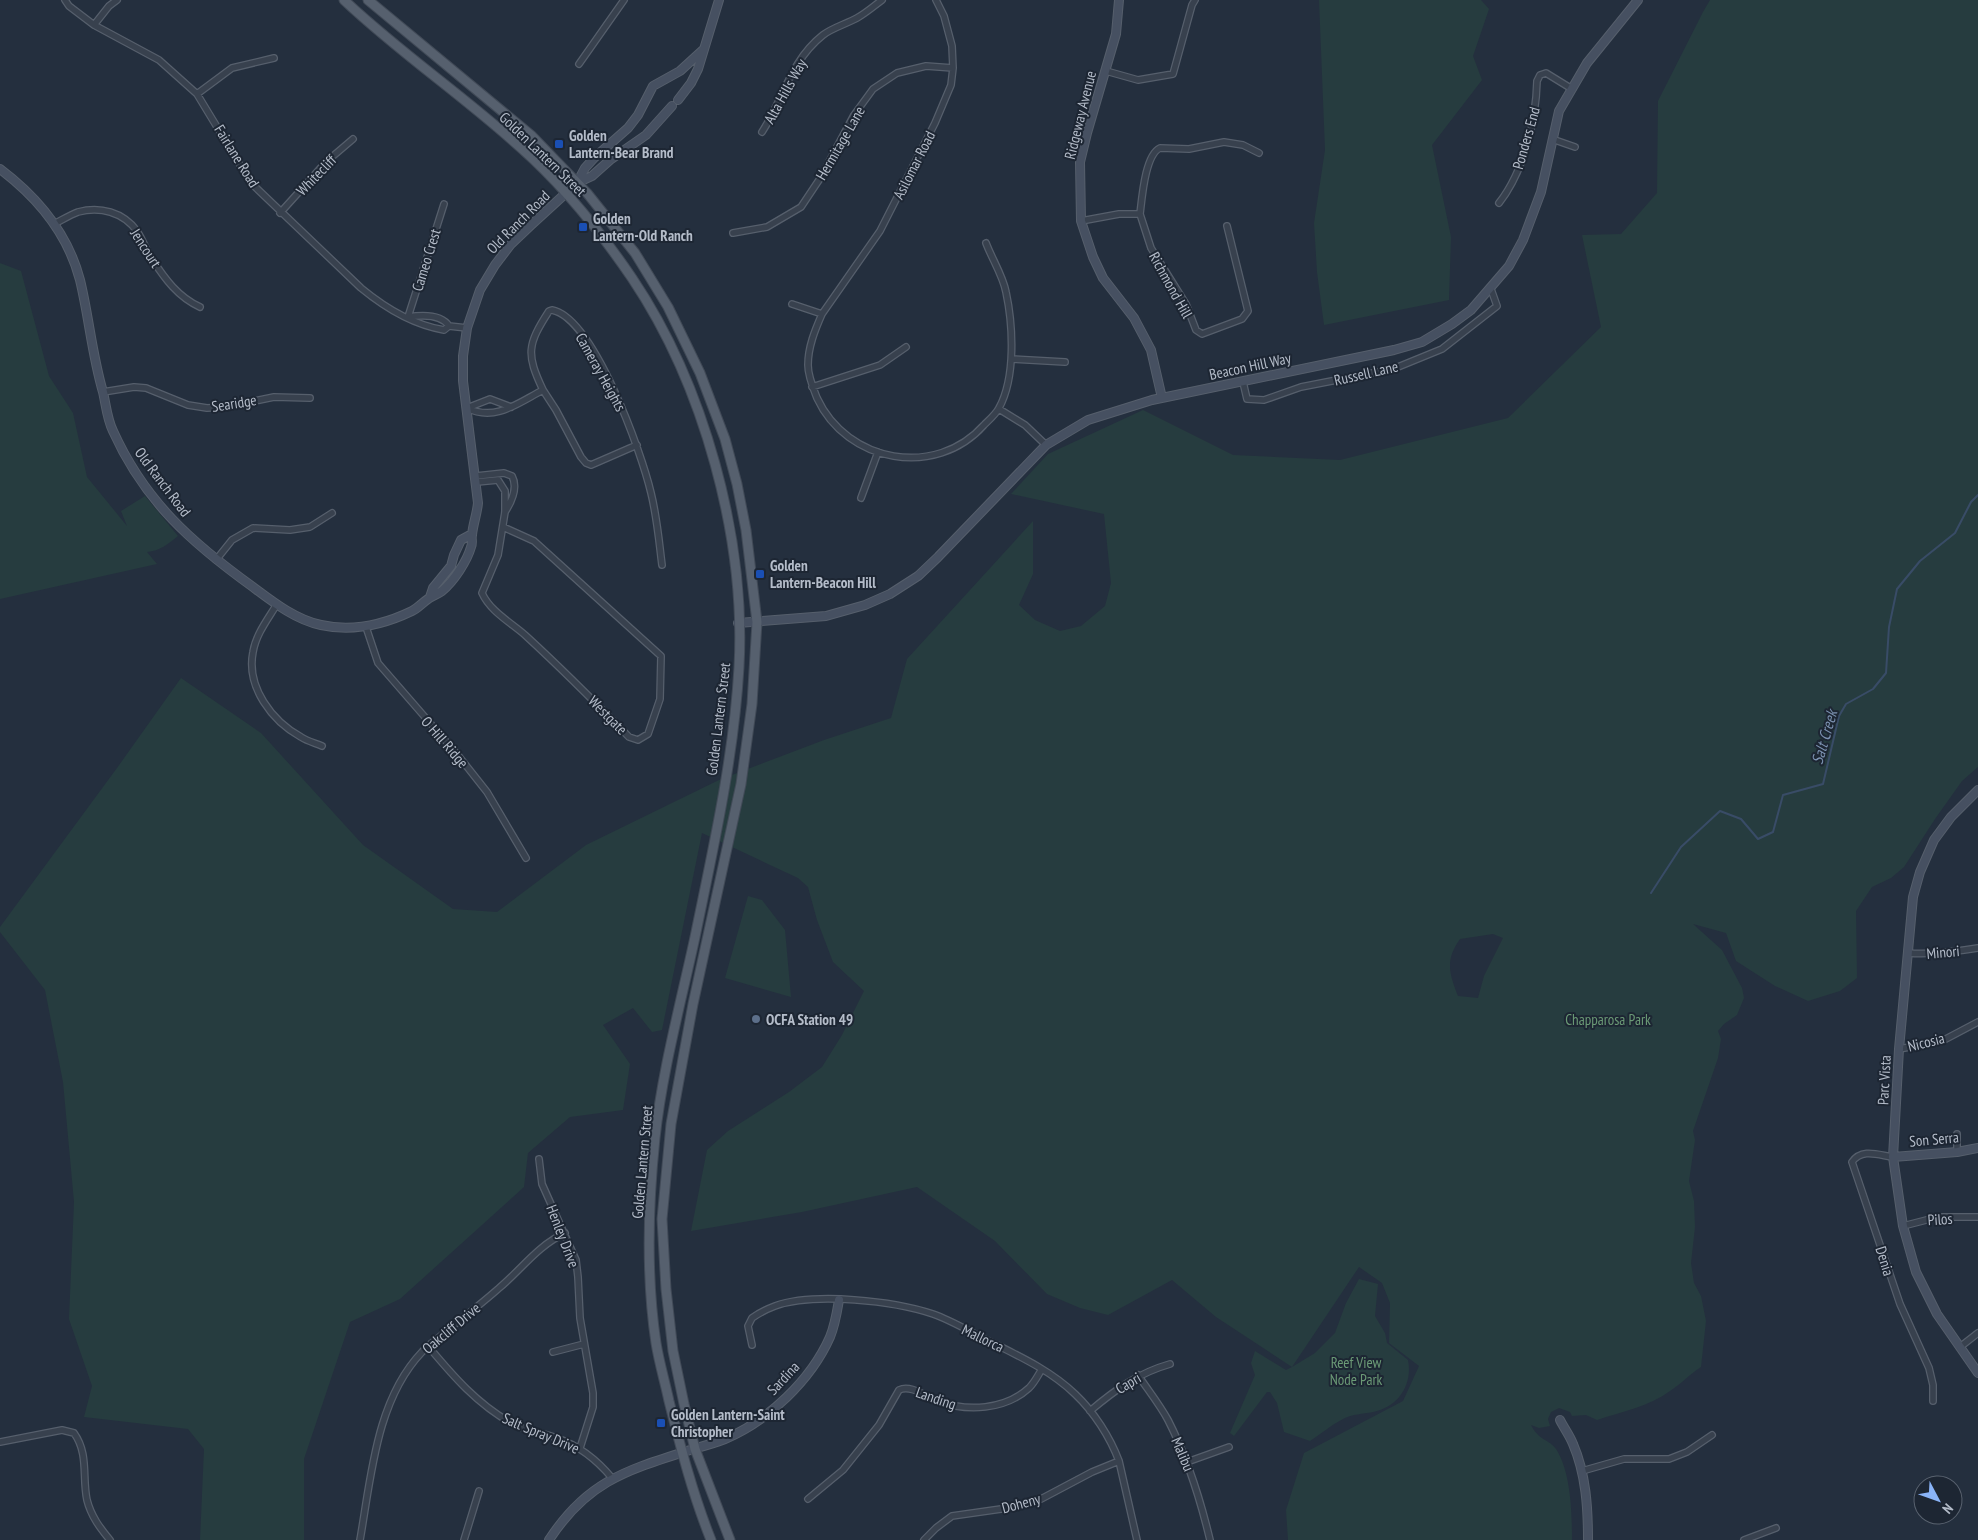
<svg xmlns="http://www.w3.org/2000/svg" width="1978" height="1540" viewBox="0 0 1978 1540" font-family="'PT Sans Narrow',sans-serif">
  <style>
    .green { fill: #263c3f; fill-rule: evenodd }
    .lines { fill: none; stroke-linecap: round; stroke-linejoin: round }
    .stream { stroke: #394c67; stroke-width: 2 }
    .street-casing { stroke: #565f6c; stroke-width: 8 }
    .secondary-casing { stroke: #565f6c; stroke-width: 10 }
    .primary-casing { stroke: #414a57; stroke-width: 11 }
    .street { stroke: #38414e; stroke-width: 5.5 }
    .secondary { stroke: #465061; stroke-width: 8 }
    .primary { stroke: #56606e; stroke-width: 9 }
    .transit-dot { fill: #1a4fb4; stroke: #1d2633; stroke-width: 2 }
    .service-dot { fill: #5c6f8a; stroke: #1d2633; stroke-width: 2 }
    .labels { text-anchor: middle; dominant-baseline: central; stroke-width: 4; stroke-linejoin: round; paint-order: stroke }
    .street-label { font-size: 15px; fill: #b4bcc9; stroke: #1d2633 }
    .poi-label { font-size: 15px; font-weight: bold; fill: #b4bcc9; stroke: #1d2633; text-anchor: start }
    .park-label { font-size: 15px; fill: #6b9a76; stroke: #1d2633 }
    .water-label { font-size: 16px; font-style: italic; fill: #7c92b1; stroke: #1d2633 }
  </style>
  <rect width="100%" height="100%" fill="#242f3e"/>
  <path class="green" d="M 1319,0 L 1481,0 L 1489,9 L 1473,56 L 1482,80 L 1432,145 L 1451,237 L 1449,300 L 1324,325 L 1317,272 L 1314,223 L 1325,150 Z
    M 1710,0 L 1978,0 L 1978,767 L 1962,781 L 1935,819 L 1904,867 L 1891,878 L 1872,887 L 1856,911 L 1857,978 L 1840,991 L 1808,1001 L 1775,986 L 1736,961 L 1726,933 L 1693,924 L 1722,950 L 1742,988 L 1744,998 L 1737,1015 L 1724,1024 L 1718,1031 L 1721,1039 L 1718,1058 L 1693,1131 L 1695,1140 L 1689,1181 L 1694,1201 L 1695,1227 L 1691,1263 L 1694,1283 L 1701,1296 L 1706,1321 L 1701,1367 C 1690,1374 1681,1384 1670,1391 C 1650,1406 1621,1412 1597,1420 L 1586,1415 L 1572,1416 L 1570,1412 L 1559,1408 L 1551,1412 L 1548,1419 L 1550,1426 L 1539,1428 L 1531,1425 C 1539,1441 1549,1439 1556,1449 C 1571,1472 1572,1513 1572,1540 L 1288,1540 L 1286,1510 L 1304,1453 L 1403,1401 L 1419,1366 L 1389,1343 L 1390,1303 L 1382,1283 L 1359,1267 L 1292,1367 L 1315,1353 L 1335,1333 L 1346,1303 L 1359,1279 L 1378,1284 L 1375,1316 L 1385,1333 L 1387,1343 L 1408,1360 C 1413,1385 1398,1407 1373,1412 C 1362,1414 1353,1414 1343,1419 C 1331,1425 1321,1434 1310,1441 L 1284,1432 L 1277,1403 L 1270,1392 L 1267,1392 L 1234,1436 L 1230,1433 L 1255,1375 L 1251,1363 L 1255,1351 L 1286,1370 L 1292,1367 L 1216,1317 L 1172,1280 L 1108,1315 L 1080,1308 L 1047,1294 L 995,1241 L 917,1187 L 802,1212 L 691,1231 L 707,1150 L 728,1131 L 789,1092 L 822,1067 L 842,1035 L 864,991 L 833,962 L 817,920 L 808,887 L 798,878 L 702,833 L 662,1030 L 652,1032 L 633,1008 L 603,1025 L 630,1064 L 623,1110 L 570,1117 L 528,1153 L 524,1187 L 400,1299 L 350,1322 L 304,1459 L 304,1540 L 200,1540 L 204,1449 L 188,1429 L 84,1417 L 92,1386 L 69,1319 L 74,1202 L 63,1082 L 45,990 L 0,932 L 0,927 L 117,768 L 181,678 L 261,733 L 363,845 L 453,909 L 497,912 L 586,845 L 719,780 L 824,740 L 891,718 L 907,659 L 1033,521 L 1033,574 L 1019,605 L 1035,620 L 1060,631 L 1081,626 L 1105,606 L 1111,583 L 1104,514 L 1011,494 L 1048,454 L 1143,410 L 1233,455 L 1340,460 L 1508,418 L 1601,327 L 1582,235 L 1621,234 L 1657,193 L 1658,101 L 1703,12 ZM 1493,934 L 1503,938 L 1484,976 L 1478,998 L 1458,996 C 1449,973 1445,960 1460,939 Z
    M 0,263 L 21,271 L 49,376 L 73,413 L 87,477 L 127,526 L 121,511 L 145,496 L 178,536 C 168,544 160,551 147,552 L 157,564 L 0,599 Z
    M 748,896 L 762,900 L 785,930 L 791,997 L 725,978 Z"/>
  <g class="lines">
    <path class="stream" d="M 1651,893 L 1681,847 L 1720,811 L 1741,819 L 1758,839 L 1773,832 L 1783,795 L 1823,784 L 1839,716 L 1846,704 L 1873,689 L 1886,673 L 1889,627 L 1897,589 L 1920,561 L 1955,533 L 1971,502 L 1978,495"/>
    <g class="street-casing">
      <path id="street" d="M 65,0 L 69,6 L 94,25 L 159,60 L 197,94 L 251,183 L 361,288 C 384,307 414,325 444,330 L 449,326
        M 936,0 L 944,16 L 952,46 L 953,68 L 951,85 L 935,123 L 880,231 L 822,314 C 815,330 808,347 808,365 C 808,376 813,388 817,398 C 847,463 936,479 984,425 C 989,420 996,414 999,408 C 1016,377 1013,325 1006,292 C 1003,276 992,259 986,243
        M 94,25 L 109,6 L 117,0
        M 579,64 L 624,0
        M 1106,71 L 1138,80 L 1173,74 L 1192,5 L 1195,0
        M 197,94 L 232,68 L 274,58
        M 762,132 C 783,100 790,61 823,35 C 832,28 846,24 857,18 C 866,13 874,6 882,0
        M 1552,139 L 1575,147
        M 1499,203 C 1524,171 1536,121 1537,81 L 1540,75 L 1546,73 L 1572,89
        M 280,213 L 326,162 L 353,139
        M 1140,214 L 1151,248 L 1186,304 L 1196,330 L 1202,334 L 1242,319 L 1248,311 L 1227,226
        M 1081,221 L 1119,214 L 1140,214 C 1142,198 1145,155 1160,148 L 1189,149 L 1224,142 L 1243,145 L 1259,153
        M 54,224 C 62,220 70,215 78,212 C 100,206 123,212 137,231 C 143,240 146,250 152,259 C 165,279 178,297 200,307
        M 733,233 L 767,227 L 801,207 L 821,177 L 854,115 L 873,89 L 897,73 L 926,66 L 953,68
        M 792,304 L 822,314
        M 408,317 L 444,204
        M 408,317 C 421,315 441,314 449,326 L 467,328
        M 1012,359 L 1065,362
        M 1243,382 L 1247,399 L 1264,400 L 1301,387 L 1393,369 L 1442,349 L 1497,306 L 1491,289
        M 812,387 L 880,365 L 906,347
        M 543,390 L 556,410 L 581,457 L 586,463 L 591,465 L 637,445
        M 103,392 L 134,387 L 146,388 L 188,405 L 207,408 L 225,407 L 274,397 L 310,398
        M 467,408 C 495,422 518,403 543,390 C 526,354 527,345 549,311 L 552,310 C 594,318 642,454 651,493 C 657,517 659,541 662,565
        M 467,408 L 490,399 L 511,407
        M 999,409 L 1025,425 L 1046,445
        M 476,476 L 504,473 L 512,476 C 518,487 512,501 505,512
        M 477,482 L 498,480 L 505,491 L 505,512 L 498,555 L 482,593 C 490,611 510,622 525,635 C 561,668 595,702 629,737 L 638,740 L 648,734 L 660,699 L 661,656 L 534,541 L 503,527
        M 861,498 L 878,452
        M 216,560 L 232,540 L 253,528 L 290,530 L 310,527 L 332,513
        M 277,604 C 268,619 256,634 253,652 C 246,687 272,721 301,737 C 307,741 315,743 322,746
        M 366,627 L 378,663 L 457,754 L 487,792 L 526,858
        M 1908,953 C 1932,955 1954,952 1978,948
        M 1899,1049 L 1942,1041 L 1978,1022
        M 1957,1152 L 1957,1134
        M 1893,1157 C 1878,1155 1862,1148 1852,1162 L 1900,1304 L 1929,1368 L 1933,1385 L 1933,1401
        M 539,1159 L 542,1184 L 576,1260 L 578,1277 L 580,1318 L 593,1393 L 593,1407 L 580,1448
        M 1903,1226 L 1938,1217 L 1978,1217
        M 752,1345 L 748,1326 L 752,1318 C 759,1313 767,1309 775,1306 C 815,1292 894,1301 933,1314 C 953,1321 972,1333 991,1342 C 1021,1357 1051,1371 1075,1394 C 1094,1412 1110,1437 1119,1461 L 1137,1540
        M 428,1346 C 453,1376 478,1405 513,1424 C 527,1431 542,1433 557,1438 C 580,1446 597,1460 612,1478
        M 1960,1347 L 1978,1333
        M 553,1352 L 584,1344
        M 1138,1375 C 1148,1390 1160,1405 1168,1420 C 1188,1459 1200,1498 1210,1540
        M 1090,1411 C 1115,1390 1138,1373 1170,1364
        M 0,1442 L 62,1430 L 74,1433 C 89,1454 82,1477 87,1500 C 91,1516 100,1528 110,1540
        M 1187,1462 L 1229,1447
        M 1582,1471 L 1624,1459 L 1669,1459 L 1687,1452 L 1712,1435
        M 808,1499 L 843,1470 L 879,1425 L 899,1390 C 911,1384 926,1397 938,1401 C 967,1412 1005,1410 1029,1388 C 1035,1382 1038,1375 1042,1369
        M 360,1540 C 371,1478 376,1400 422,1352 C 429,1344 438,1339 445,1332 C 463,1318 481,1304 498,1289 C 521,1270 537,1246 565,1233
        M 464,1540 L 479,1491
        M 924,1540 L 936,1528 L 952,1516 L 1015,1507 L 1041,1499 L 1092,1472 L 1119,1461
        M 1744,1540 L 1776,1528"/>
    </g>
    <g class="secondary-casing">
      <path id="secondary" d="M 1119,0 L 1116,34 L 1087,133 L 1080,162 L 1081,221 L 1093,257 L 1103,278 L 1134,318 L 1151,350 L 1162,398
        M 678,100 L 691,83 L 698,69 L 719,0
        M 0,169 C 37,197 68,234 80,280 C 89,317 92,355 103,392 C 106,405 107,419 113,431 C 145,502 192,543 253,587 C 273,602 296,620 321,625 C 353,632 383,625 412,611 C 418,608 422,603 428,599 C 432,596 438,594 442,591 C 454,581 467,561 471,547 C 473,543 471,539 472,535 C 473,524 477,514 478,503 L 463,381 L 463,356 L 467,328 L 480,290 L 495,265 L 511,244 L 531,225 L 577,183 L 592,176 L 610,160 L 646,135 L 672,106
        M 577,183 L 585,168 L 594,158 L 628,128 L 638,115 L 653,86 L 680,71 L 703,50
        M 430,597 L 433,588 L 451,566 L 454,555 L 461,540 L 472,534
        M 738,623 L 826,616 L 865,605 L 890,594 L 918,576 L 938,557 L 1046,445 L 1088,420 L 1152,400 L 1394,350 L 1422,342 L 1452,324 L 1471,310 L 1509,266 L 1523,240 L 1541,192 L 1559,111 L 1587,63 L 1638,0
        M 1978,790 L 1951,817 L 1934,840 L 1920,872 L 1913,897 L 1899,1049 L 1893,1157 L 1903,1226 L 1916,1272 L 1937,1314 L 1978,1373
        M 1893,1157 L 1957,1152 L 1978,1148
        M 1560,1420 C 1564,1428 1570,1436 1573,1444 C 1586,1474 1588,1508 1588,1540
        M 549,1540 C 588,1480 628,1470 693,1449 C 704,1446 715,1443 725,1439 C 768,1421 811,1380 830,1337 C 835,1325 837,1312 839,1300"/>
    </g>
    <g class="primary-casing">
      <path id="primary" d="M 344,0 C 400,53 464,96 521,148 C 564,186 600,231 632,278 C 704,385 746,538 739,667 C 734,757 713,849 695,937 C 681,1002 662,1072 655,1138 C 648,1205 646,1276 656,1343 C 659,1362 665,1382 669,1401 C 681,1449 693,1495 711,1540
        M 368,0 L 532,136 L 587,193 L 635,253 L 668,307 L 700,373 L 725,439 L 737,484 L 746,530 L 757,622 L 752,704 L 741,784 L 693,1004 L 671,1124 L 662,1219 L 666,1289 L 673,1351 L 684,1404 L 695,1449 L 730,1540"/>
    </g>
    <use href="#street" class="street"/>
    <use href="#secondary" class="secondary"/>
    <use href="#primary" class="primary"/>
  </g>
  <g class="transit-dot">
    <rect x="554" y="139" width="10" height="10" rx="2.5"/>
    <rect x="578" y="222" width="10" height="10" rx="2.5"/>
    <rect x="755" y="569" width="10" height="10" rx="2.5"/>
    <rect x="656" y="1418" width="10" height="10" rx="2.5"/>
  </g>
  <circle class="service-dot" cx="756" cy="1019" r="5"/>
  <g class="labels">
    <g class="street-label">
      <text transform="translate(785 91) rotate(-61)">Alta Hills Way</text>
      <text transform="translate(1080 115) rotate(-76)">Ridgeway Avenue</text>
      <text transform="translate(1526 138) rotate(-74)">Ponders End</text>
      <text transform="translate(840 143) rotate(-60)">Hermitage Lane</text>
      <text transform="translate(543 154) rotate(44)">Golden Lantern Street</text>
      <text transform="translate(237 156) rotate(58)">Fairlane Road</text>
      <text transform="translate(914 165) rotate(-63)">Asilomar Road</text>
      <text transform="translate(316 175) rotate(-46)">Whitecliff</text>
      <text transform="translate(518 222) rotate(-45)">Old Ranch Road</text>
      <text transform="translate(146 248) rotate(57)">Jencourt</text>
      <text transform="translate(426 260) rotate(-73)">Cameo Crest</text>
      <text transform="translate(1171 285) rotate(61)">Richmond Hill</text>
      <text transform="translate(1250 366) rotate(-12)">Beacon Hill Way</text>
      <text transform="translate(601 372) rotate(61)">Cameray Heights</text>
      <text transform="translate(1366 373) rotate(-13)">Russell Lane</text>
      <text transform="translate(234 403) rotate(-9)">Searidge</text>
      <text transform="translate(163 482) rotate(53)">Old Ranch Road</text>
      <text transform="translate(608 715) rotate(45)">Westgate</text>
      <text transform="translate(718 719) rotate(-83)">Golden Lantern Street</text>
      <text transform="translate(445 742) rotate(49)">O Hill Ridge</text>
      <text transform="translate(1943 952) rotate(-5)">Minori</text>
      <text transform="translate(1926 1042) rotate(-14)">Nicosia</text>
      <text transform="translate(1884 1080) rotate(-87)">Parc Vista</text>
      <text transform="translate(1934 1139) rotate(-5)">Son Serra</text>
      <text transform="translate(642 1162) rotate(-85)">Golden Lantern Street</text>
      <text transform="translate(1940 1219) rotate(-4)">Pilos</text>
      <text transform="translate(563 1236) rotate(69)">Henley Drive</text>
      <text transform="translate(1885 1261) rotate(73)">Denia</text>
      <text transform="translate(451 1328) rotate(-40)">Oakcliff Drive</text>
      <text transform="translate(983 1338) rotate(26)">Mallorca</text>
      <text transform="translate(783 1378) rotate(-47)">Sardina</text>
      <text transform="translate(1128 1383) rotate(-31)">Capri</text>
      <text transform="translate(936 1398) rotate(19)">Landing</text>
      <text transform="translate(541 1433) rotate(23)">Salt Spray Drive</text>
      <text transform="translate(1183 1454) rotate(67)">Malibu</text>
      <text transform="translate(1021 1503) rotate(-15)">Doheny</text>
    </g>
    <g class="poi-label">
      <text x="569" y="135">Golden<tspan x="569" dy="17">Lantern-Bear Brand</tspan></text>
      <text x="593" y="218">Golden<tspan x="593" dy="17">Lantern-Old Ranch</tspan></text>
      <text x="770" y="565">Golden<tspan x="770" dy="17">Lantern-Beacon Hill</tspan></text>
      <text x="766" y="1019">OCFA Station 49</text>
      <text x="671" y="1414">Golden Lantern-Saint<tspan x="671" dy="17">Christopher</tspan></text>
    </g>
    <g class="park-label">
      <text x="1608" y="1019">Chapparosa Park</text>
      <text x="1356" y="1362">Reef View<tspan x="1356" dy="17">Node Park</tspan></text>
    </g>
    <g class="water-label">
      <text transform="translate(1824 737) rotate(-74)">Salt Creek</text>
    </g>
  </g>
  <g transform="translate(1938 1500) rotate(131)"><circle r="24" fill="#1d2633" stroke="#59626f"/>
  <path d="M0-4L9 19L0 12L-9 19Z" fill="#8ab4f8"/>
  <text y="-8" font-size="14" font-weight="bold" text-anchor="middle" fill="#b4bcc9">N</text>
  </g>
</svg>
